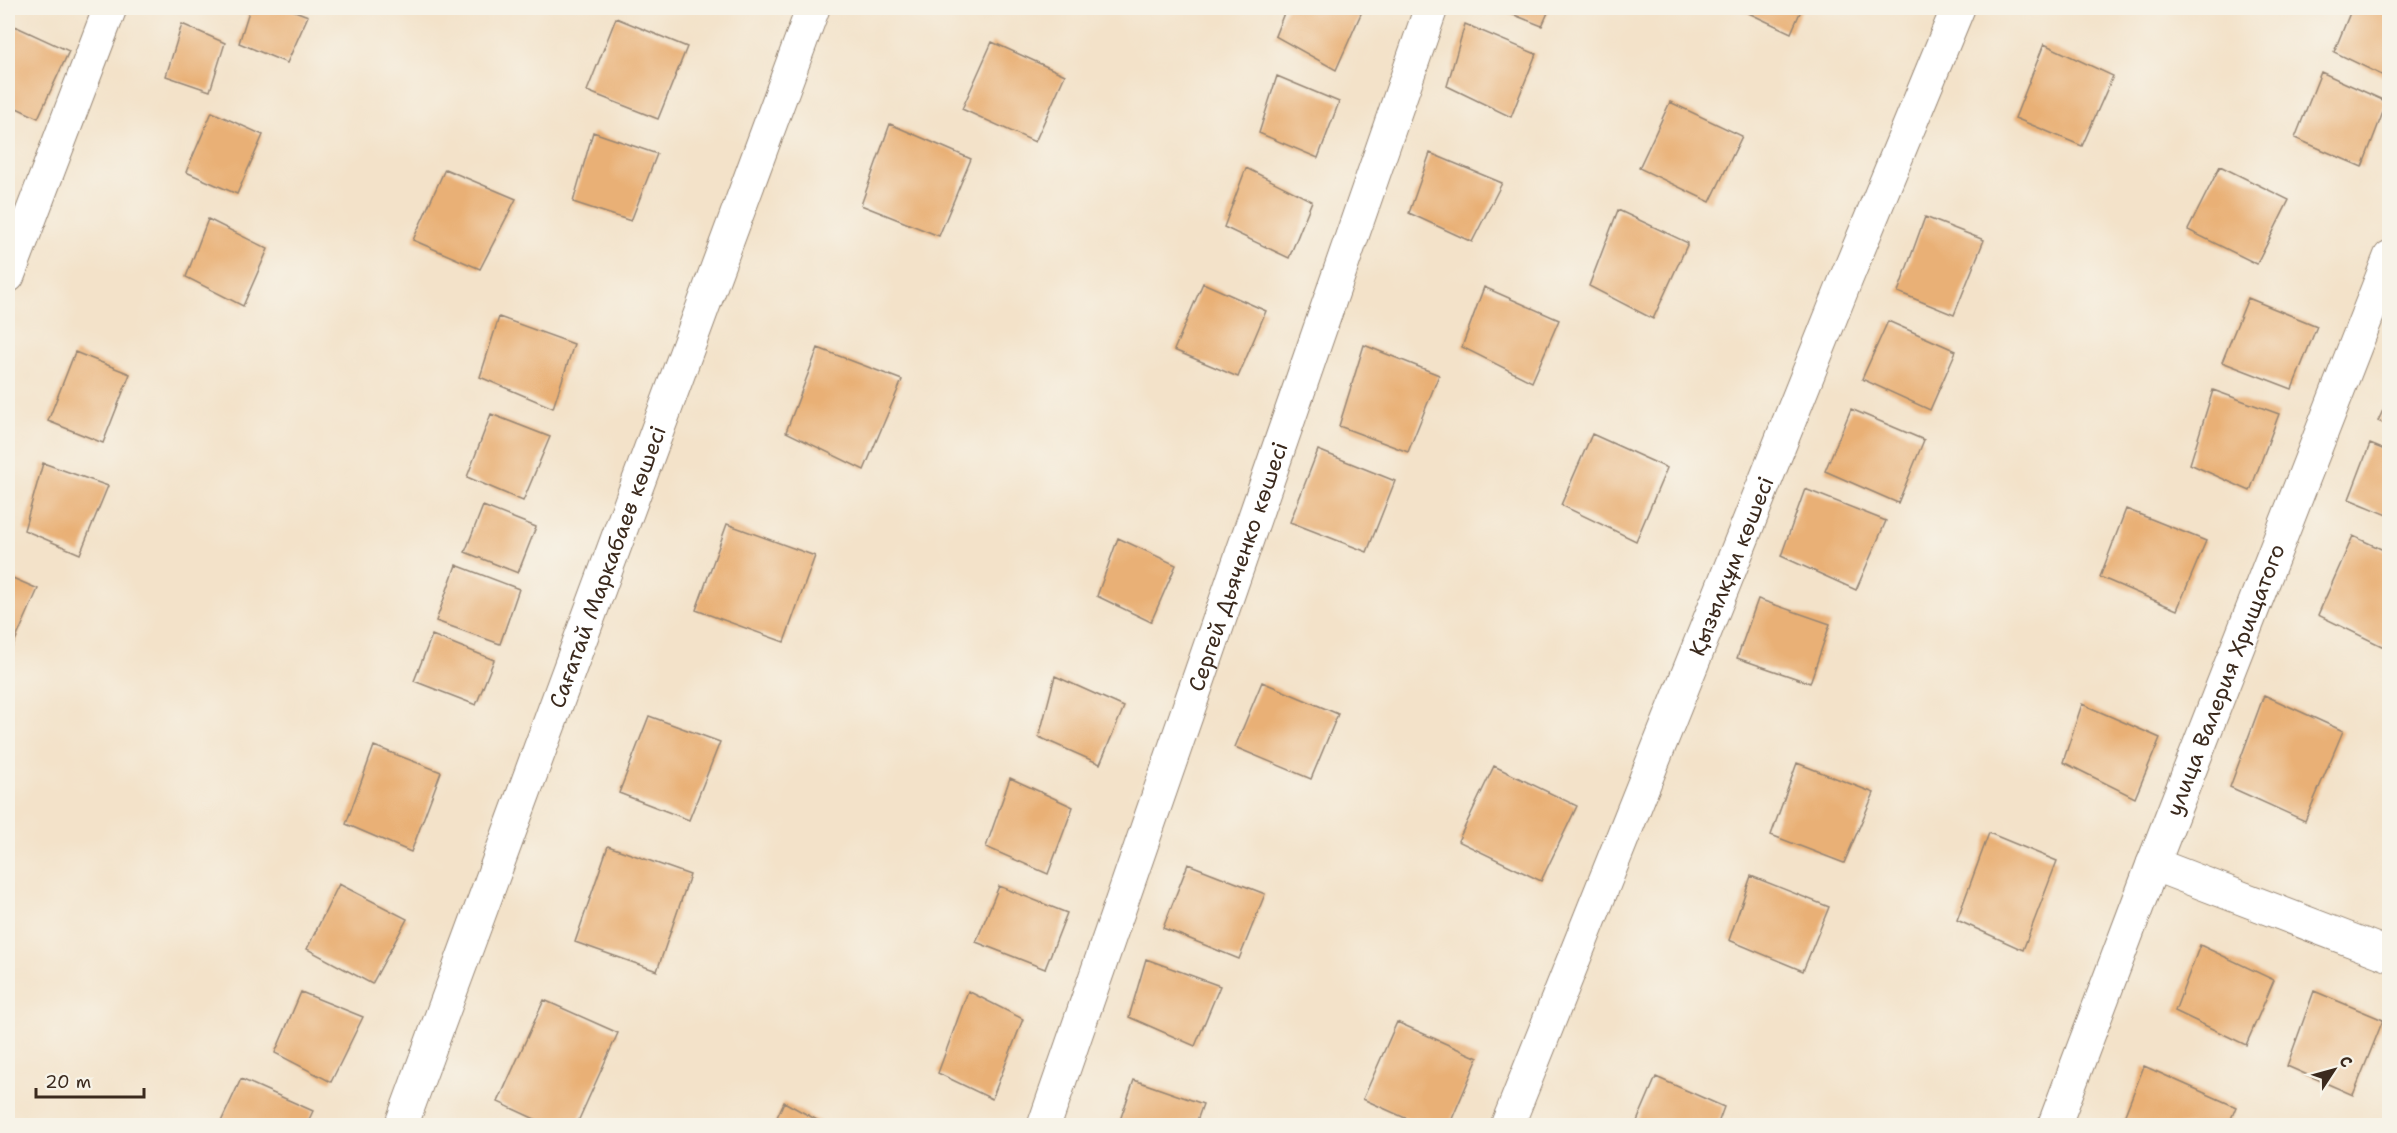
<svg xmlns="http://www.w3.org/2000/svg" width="2397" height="1133" viewBox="0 0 2397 1133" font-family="'Shantell Sans',sans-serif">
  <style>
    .building { fill: #e9b076 }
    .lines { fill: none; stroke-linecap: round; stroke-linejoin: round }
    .street-casing { stroke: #978674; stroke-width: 35 }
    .street { stroke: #fff; stroke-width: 33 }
    .labels { text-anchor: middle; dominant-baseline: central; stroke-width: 5; stroke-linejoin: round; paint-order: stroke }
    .street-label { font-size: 22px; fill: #3b2a1e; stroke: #f7f3e8 }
  </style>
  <rect width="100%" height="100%" fill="#f7f3e8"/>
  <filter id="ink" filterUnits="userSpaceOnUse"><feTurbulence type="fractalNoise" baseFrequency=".0167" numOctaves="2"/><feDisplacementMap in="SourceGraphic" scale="12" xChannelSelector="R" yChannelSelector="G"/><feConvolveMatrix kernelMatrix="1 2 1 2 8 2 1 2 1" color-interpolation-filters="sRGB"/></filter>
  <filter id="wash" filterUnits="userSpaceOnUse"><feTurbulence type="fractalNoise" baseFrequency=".008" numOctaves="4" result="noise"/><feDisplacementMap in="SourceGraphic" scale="24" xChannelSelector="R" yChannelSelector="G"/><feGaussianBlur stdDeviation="1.35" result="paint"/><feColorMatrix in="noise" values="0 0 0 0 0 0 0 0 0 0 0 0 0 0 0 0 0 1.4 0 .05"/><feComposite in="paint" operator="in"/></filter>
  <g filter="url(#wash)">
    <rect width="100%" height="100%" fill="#f3e2c9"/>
    <g id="blocks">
      <path class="building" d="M 250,8 L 287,8 L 308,16 L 287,63 L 239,43 Z
        M 1286,8 L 1359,8 L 1363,9 L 1336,70 L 1275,36 Z
        M 1497,8 L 1550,8 L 1542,26 Z
        M 1738,8 L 1802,8 L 1791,33 Z
        M 2352,8 L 2378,8 L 2390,12 L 2390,79 L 2334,52 Z
        M 616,18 L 687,47 L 658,119 L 587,91 Z
        M 8,23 L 69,51 L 38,118 L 8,104 Z
        M 182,24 L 225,43 L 210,91 L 166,76 Z
        M 1465,24 L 1536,54 L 1511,117 L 1447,86 Z
        M 992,42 L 1065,75 L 1035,142 L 962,109 Z
        M 2044,44 L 2113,76 L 2082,146 L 2015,118 Z
        M 2321,72 L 2387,102 L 2362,167 L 2295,138 Z
        M 1277,76 L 1339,102 L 1318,158 L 1259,133 Z
        M 1670,102 L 1742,136 L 1710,202 L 1639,168 Z
        M 212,112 L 263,135 L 237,194 L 186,172 Z
        M 890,124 L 971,159 L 939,236 L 861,205 Z
        M 593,132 L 657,154 L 631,221 L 573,202 Z
        M 1430,153 L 1502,183 L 1472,242 L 1409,213 Z
        M 2220,166 L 2289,200 L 2257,264 L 2188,230 Z
        M 1246,168 L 1312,201 L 1289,258 L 1224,227 Z
        M 445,169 L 516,199 L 480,269 L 413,240 Z
        M 1618,210 L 1688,243 L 1653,319 L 1589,286 Z
        M 1925,217 L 1984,240 L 1954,315 L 1898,292 Z
        M 208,219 L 268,249 L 243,306 L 186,277 Z
        M 1203,283 L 1266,311 L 1238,377 L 1174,350 Z
        M 1484,287 L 1559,320 L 1532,382 L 1462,347 Z
        M 2248,298 L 2317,326 L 2292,389 L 2222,362 Z
        M 499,317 L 574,344 L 553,408 L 480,377 Z
        M 1888,321 L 1956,351 L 1930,410 L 1862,379 Z
        M 1364,345 L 1439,375 L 1408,452 L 1339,426 Z
        M 818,348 L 902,380 L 864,470 L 786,432 Z
        M 75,352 L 130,374 L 103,443 L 48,421 Z
        M 2213,390 L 2279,414 L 2250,491 L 2190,464 Z
        M 2390,395 L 2390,426 L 2378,421 Z
        M 1851,409 L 1924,440 L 1898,503 L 1825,471 Z
        M 491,414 L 550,437 L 523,501 L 467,477 Z
        M 1592,434 L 1667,468 L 1636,541 L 1561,505 Z
        M 2370,444 L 2390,452 L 2390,516 L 2349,499 Z
        M 1318,450 L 1395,481 L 1367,552 L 1290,522 Z
        M 43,463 L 108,486 L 80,554 L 24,530 Z
        M 1805,489 L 1886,521 L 1856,590 L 1781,556 Z
        M 483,506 L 536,527 L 518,573 L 465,552 Z
        M 2126,509 L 2206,541 L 2177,610 L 2100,577 Z
        M 727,524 L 815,556 L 784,642 L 696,610 Z
        M 2353,536 L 2390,553 L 2390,650 L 2318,615 Z
        M 1118,538 L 1176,565 L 1151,622 L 1097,596 Z
        M 456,565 L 519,589 L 500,644 L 436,621 Z
        M 8,576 L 38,589 L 8,657 Z
        M 1758,599 L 1830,624 L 1810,683 L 1737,658 Z
        M 432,635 L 494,660 L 476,705 L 414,681 Z
        M 1055,676 L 1124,707 L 1100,764 L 1039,737 Z
        M 1262,682 L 1338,714 L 1311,779 L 1235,747 Z
        M 2264,695 L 2343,731 L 2305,821 L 2230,787 Z
        M 2082,704 L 2160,738 L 2135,798 L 2063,762 Z
        M 649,716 L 720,742 L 689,820 L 619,793 Z
        M 374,746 L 441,772 L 411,852 L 346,824 Z
        M 1797,763 L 1874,793 L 1844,863 L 1771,835 Z
        M 1494,766 L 1577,806 L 1541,881 L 1458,841 Z
        M 1010,778 L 1073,807 L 1048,874 L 986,847 Z
        M 1989,833 L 2057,861 L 2023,950 L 1957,920 Z
        M 608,846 L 690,875 L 657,971 L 575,942 Z
        M 1188,864 L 1265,894 L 1239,959 L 1163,928 Z
        M 1751,876 L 1829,907 L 1803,971 L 1729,940 Z
        M 339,884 L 407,919 L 372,984 L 307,949 Z
        M 999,886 L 1067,913 L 1045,969 L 976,942 Z
        M 2200,945 L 2274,980 L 2246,1045 L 2175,1011 Z
        M 1146,959 L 1220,986 L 1195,1046 L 1129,1017 Z
        M 968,991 L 1023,1019 L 992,1099 L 938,1073 Z
        M 2314,991 L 2383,1020 L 2353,1095 L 2287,1066 Z
        M 301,992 L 363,1017 L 331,1082 L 275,1053 Z
        M 544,1000 L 618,1033 L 576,1126 L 550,1126 L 498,1102 Z
        M 1397,1022 L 1478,1058 L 1449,1126 L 1423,1126 L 1363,1099 Z
        M 2144,1066 L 2236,1107 L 2228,1126 L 2121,1125 Z
        M 1656,1077 L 1724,1107 L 1717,1126 L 1635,1126 Z
        M 241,1079 L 313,1111 L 306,1126 L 219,1126 Z
        M 1134,1080 L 1203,1104 L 1195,1126 L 1118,1126 Z
        M 784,1102 L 828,1126 L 773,1126 Z"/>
    </g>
  </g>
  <g filter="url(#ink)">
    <use href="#blocks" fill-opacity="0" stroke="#978674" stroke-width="1.5"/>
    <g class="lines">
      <g class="street-casing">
        <g id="street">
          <path d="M 8,276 L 110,8"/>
          <path d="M 2153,864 L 2390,955"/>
          <path id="s1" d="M 401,1126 L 813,8"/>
          <path id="s2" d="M 1044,1126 L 1431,8"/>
          <path id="s3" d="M 1507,1126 L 1846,279 L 1958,8"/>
          <path id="s4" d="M 2054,1126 L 2153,864 L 2390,257"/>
        </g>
      </g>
      <use href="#street" class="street"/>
    </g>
  </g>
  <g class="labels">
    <g class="street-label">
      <text stroke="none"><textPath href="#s2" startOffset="592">Сергей Дьяченко көшесі</textPath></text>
      <text stroke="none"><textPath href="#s3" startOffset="603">Қызылқұм көшесі</textPath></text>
      <text stroke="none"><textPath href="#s1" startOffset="596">Сағатай Маркабаев көшесі</textPath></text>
      <text stroke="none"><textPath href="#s4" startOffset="478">улица Валерия Хрищатого</textPath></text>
    </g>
  </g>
  <rect width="2397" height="1133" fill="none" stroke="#f7f3e8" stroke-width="30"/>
  <g transform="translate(2334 1070) rotate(54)" stroke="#f7f3e8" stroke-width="4.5" paint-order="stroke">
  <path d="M0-4.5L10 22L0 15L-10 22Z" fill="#3b2a1e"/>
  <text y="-9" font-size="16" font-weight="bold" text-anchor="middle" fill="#3b2a1e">С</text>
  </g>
  <path d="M36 1088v9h108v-9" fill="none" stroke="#3b2a1e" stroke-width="3"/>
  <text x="45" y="1088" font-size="18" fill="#3b2a1e" stroke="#f7f3e8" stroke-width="4.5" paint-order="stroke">20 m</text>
</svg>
